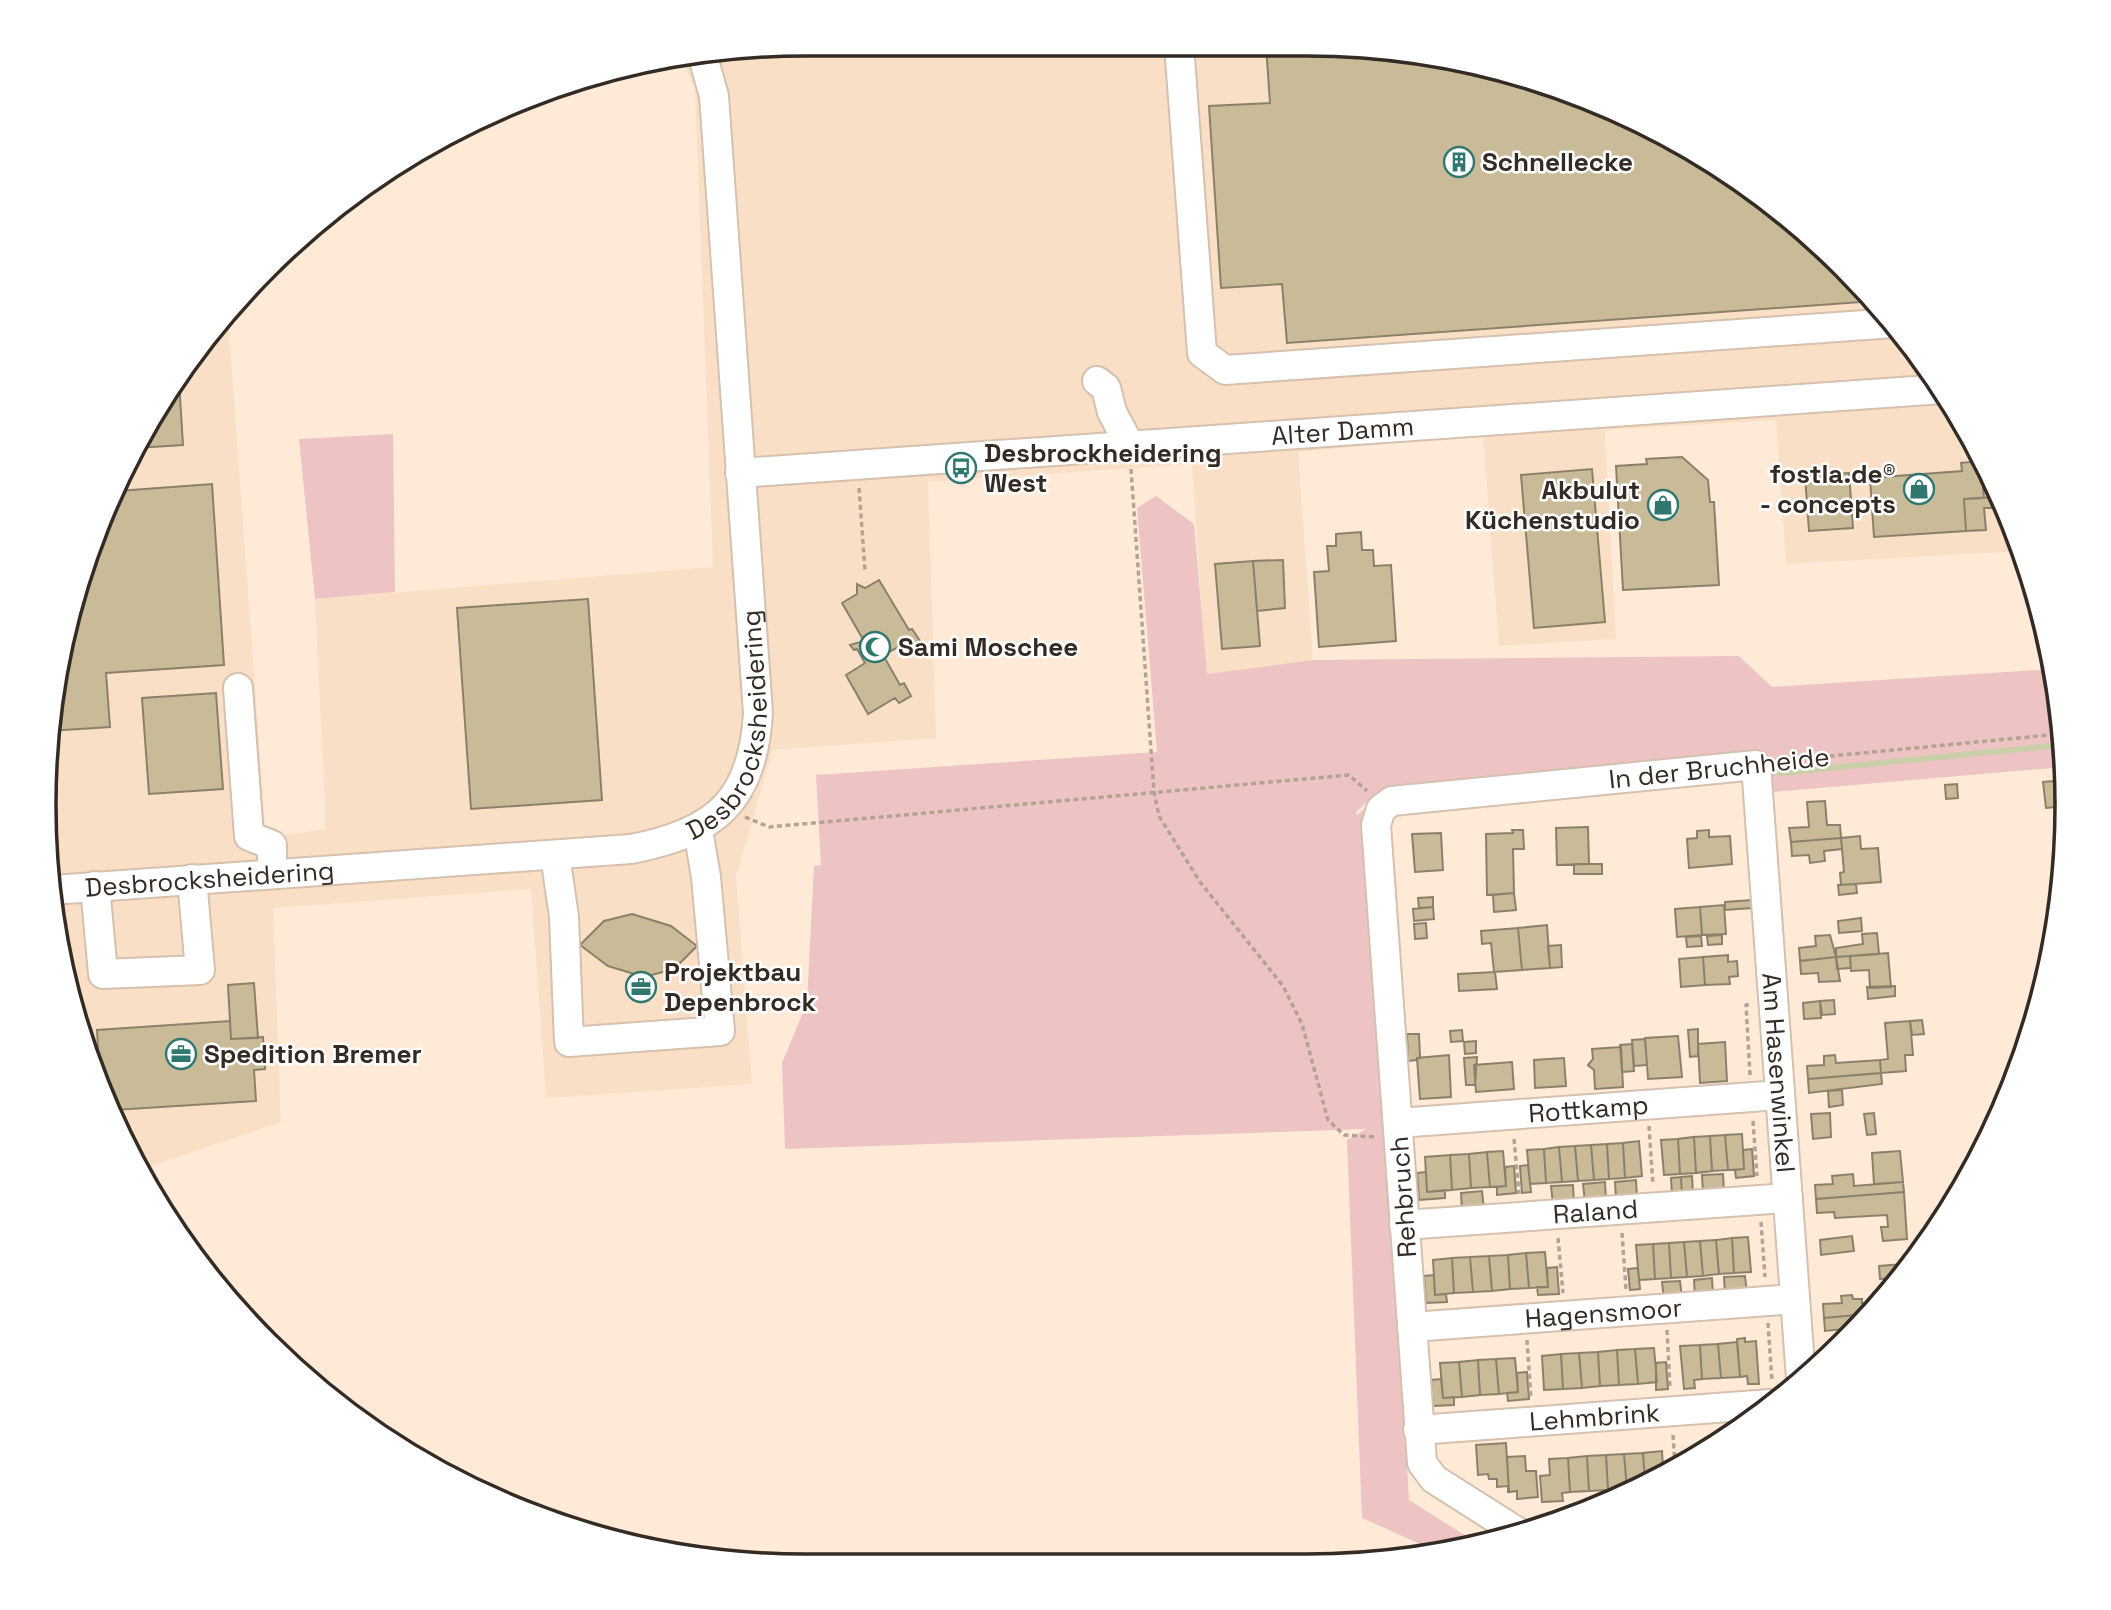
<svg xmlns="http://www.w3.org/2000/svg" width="2111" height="1610" viewBox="0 0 2111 1610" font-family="'Space Grotesk',sans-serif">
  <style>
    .built { fill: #fadfc7 }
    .green { fill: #eec3c4 }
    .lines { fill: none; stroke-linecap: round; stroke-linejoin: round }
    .stream { stroke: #cacea9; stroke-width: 6 }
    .building { fill: #c9bb98; stroke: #8a816b; stroke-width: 2 }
    .minor-casing { stroke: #d5c1af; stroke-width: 32 }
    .path { stroke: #b3a394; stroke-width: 3.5; stroke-dasharray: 5 3.5; stroke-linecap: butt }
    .minor { stroke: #fff; stroke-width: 28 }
    .labels { text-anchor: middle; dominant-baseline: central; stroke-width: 5; stroke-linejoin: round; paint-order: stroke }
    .poi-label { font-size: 26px; font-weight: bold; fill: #332b24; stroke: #fff; text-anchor: start }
    .street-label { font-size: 26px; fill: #332b24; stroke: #fff }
    .rim { fill: none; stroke: #332b24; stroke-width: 3.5 }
  </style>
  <rect width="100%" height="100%" fill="#ffead7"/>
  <path class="built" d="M 805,44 L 1355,45 L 1503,70 L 1643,122 L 1769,201 L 1878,303 L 1939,382 L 2009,514 L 2021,551 L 1786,564 L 1776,420 L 1605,430 L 1616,639 L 1499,646 L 1483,435 L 1298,452 L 1313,660 L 1206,674 L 1192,464 L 928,482 L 936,738 L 773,750 L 736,876 L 752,1084 L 546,1098 L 531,889 L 273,908 L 281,1122 L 143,1169 L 84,1049 L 45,854 L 45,755 L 70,608 L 146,425 L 228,317 L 266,838 L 326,829 L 315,599 L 713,567 L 695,89 L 682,60 Z"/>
  <path class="green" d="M 393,434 L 395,592 L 315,599 L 299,439 Z
    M 1156,496 L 1194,524 L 1207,674 L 1313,660 L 1739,656 L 1772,687 L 2054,669 L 2064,767 L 1773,792 L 1758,756 L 1371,798 L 1356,812 L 1357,815 L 1371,803 L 1409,1500 L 1477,1543 L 1438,1552 L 1362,1518 L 1347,1140 L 1366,1129 L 785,1149 L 782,1063 L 807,1003 L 814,866 L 821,865 L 816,775 L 1157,752 L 1137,508 Z"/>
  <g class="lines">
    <path class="stream" d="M 1780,773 L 2061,745"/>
  </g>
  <path class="building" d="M 1266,45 L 1355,45 L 1503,70 L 1643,122 L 1769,201 L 1876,301 L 1287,343 L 1282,284 L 1221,288 L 1209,106 L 1270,103 Z
    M 179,381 L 183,445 L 136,448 L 146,425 Z
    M 1682,457 L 1708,480 L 1710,502 L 1714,502 L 1719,585 L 1623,590 L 1616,466 L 1647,464 L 1646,459 Z
    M 1981,461 L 1984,498 L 1964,499 L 1966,531 L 1874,537 L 1870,478 L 1962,471 L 1961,463 Z
    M 1592,469 L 1605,622 L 1534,628 L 1521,475 Z
    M 1849,473 L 1853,528 L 1809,531 L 1805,476 Z
    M 212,484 L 224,665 L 106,673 L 110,727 L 49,731 L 70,608 L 118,491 Z
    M 1994,497 L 1995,508 L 1984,508 L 1986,530 L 1966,531 L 1964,499 Z
    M 1361,532 L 1362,550 L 1373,550 L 1374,566 L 1391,565 L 1396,641 L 1319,647 L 1314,572 L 1329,571 L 1327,546 L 1336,546 L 1336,534 Z
    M 1283,560 L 1285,608 L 1257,611 L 1253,561 Z
    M 1253,561 L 1260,646 L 1222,649 L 1215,564 Z
    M 879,580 L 909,630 L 912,629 L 920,641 L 907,649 L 904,644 L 883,655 L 900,685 L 904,683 L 911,696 L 899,703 L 895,698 L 868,714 L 846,675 L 865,663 L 857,649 L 854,650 L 850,645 L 864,641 L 842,603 L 857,594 L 857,584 L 865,588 Z
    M 588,599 L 602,800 L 471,809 L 457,608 Z
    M 216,693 L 223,789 L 149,794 L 142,698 Z
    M 2065,780 L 2067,806 L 2046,808 L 2043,782 Z
    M 1957,784 L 1958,798 L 1946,799 L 1945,785 Z
    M 1825,801 L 1827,825 L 1840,825 L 1841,838 L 1791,842 L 1789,828 L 1809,827 L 1807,802 Z
    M 1588,827 L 1589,864 L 1557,865 L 1556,828 Z
    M 1512,830 L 1523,830 L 1524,849 L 1513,849 L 1514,893 L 1487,895 L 1486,834 L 1513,833 Z
    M 1709,830 L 1709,837 L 1730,836 L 1732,864 L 1689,868 L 1687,839 L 1697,838 L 1697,831 Z
    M 1441,833 L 1443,870 L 1415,872 L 1412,834 Z
    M 1860,836 L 1861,849 L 1878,848 L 1881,882 L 1841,885 L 1840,873 L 1844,872 L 1841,838 Z
    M 1841,838 L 1842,849 L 1824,851 L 1825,861 L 1810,863 L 1809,855 L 1792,856 L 1791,842 Z
    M 1574,864 L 1602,864 L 1602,874 L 1574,874 Z
    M 1856,884 L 1857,893 L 1839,895 L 1838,885 Z
    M 1514,893 L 1516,910 L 1494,912 L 1493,895 Z
    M 1433,897 L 1433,907 L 1419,908 L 1418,898 Z
    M 1752,900 L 1752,908 L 1725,910 L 1725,902 Z
    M 1724,905 L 1726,934 L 1702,935 L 1700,907 Z
    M 1433,907 L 1434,919 L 1414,921 L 1413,909 Z
    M 1700,907 L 1702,935 L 1677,937 L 1675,909 Z
    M 632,914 L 671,926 L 697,946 L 674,969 L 644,977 L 608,966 L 580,945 L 604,921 Z
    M 1861,918 L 1862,931 L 1839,933 L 1838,921 Z
    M 1426,923 L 1427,938 L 1415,939 L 1414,924 Z
    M 1547,925 L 1550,968 L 1522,970 L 1518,928 Z
    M 1518,928 L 1522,970 L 1494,972 L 1491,943 L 1482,944 L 1481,931 Z
    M 1877,933 L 1879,954 L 1836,957 L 1836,948 L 1863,944 L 1862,934 Z
    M 1722,935 L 1722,944 L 1708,945 L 1707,936 Z
    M 1830,935 L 1836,957 L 1800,961 L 1799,948 L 1816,946 L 1815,936 Z
    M 1701,936 L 1702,946 L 1687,947 L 1686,937 Z
    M 1561,945 L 1562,967 L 1550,968 L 1548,946 Z
    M 1888,953 L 1891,987 L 1870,988 L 1869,970 L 1851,971 L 1850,956 Z
    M 1728,955 L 1728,962 L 1737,961 L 1738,976 L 1729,977 L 1730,984 L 1705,985 L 1703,957 Z
    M 1850,956 L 1851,968 L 1837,969 L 1836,957 Z
    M 1703,957 L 1705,985 L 1681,987 L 1679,959 Z
    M 1836,957 L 1840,981 L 1819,982 L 1818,973 L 1801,974 L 1800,961 Z
    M 1495,972 L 1497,989 L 1459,991 L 1458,974 Z
    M 254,983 L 258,1038 L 231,1039 L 228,985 Z
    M 1895,986 L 1895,996 L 1868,999 L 1867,987 Z
    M 1834,1000 L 1835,1014 L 1822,1015 L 1820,1001 Z
    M 1820,1001 L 1821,1018 L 1804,1019 L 1803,1003 Z
    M 1922,1020 L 1924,1034 L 1912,1035 L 1910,1021 Z
    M 230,1021 L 231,1039 L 263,1037 L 265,1069 L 254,1070 L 256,1101 L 114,1110 L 100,1082 L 97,1030 Z
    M 1910,1021 L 1913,1055 L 1905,1055 L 1906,1071 L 1881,1073 L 1880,1060 L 1888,1059 L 1885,1023 Z
    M 1698,1029 L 1698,1056 L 1690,1057 L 1688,1030 Z
    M 1462,1030 L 1463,1041 L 1451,1042 L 1450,1031 Z
    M 1407,1034 L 1419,1034 L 1420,1057 L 1417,1060 L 1408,1061 Z
    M 1678,1036 L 1682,1077 L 1648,1079 L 1645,1038 Z
    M 1645,1039 L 1647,1065 L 1634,1066 L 1632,1040 Z
    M 1476,1041 L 1476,1053 L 1465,1054 L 1464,1042 Z
    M 1725,1042 L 1727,1081 L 1700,1083 L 1698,1044 Z
    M 1632,1044 L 1634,1071 L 1622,1072 L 1620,1045 Z
    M 1621,1047 L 1623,1087 L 1595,1089 L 1594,1070 L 1588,1065 L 1593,1059 L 1592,1049 Z
    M 1449,1055 L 1451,1097 L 1420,1099 L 1417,1058 Z
    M 1835,1055 L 1836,1063 L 1880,1060 L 1881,1073 L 1808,1079 L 1807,1066 L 1824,1065 L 1824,1056 Z
    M 1477,1057 L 1475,1085 L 1466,1085 L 1464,1058 Z
    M 1564,1058 L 1566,1086 L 1535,1088 L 1534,1060 Z
    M 1512,1062 L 1514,1089 L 1476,1092 L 1474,1065 Z
    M 1881,1073 L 1882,1084 L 1809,1093 L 1808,1079 Z
    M 1842,1090 L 1843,1105 L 1829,1107 L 1828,1091 Z
    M 1830,1113 L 1831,1137 L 1813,1139 L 1811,1114 Z
    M 1874,1113 L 1876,1134 L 1867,1135 L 1864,1114 Z
    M 1742,1134 L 1744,1169 L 1728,1170 L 1725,1135 Z
    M 1725,1135 L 1728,1170 L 1712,1171 L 1710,1136 Z
    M 1710,1136 L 1712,1171 L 1696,1173 L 1694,1137 Z
    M 1694,1137 L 1696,1173 L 1680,1174 L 1678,1139 Z
    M 1678,1139 L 1680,1174 L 1664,1175 L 1661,1140 Z
    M 1639,1141 L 1642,1176 L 1625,1178 L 1623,1143 Z
    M 1623,1143 L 1625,1178 L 1609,1179 L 1607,1144 Z
    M 1607,1144 L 1609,1179 L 1594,1180 L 1591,1145 Z
    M 1591,1145 L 1594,1180 L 1578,1181 L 1575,1146 Z
    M 1575,1146 L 1578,1181 L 1562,1182 L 1559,1147 Z
    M 1559,1147 L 1562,1182 L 1546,1183 L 1544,1149 Z
    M 1544,1149 L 1546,1183 L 1530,1184 L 1527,1150 Z
    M 1752,1149 L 1754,1176 L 1736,1178 L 1735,1170 L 1744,1169 L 1743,1150 Z
    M 1503,1151 L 1506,1186 L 1490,1187 L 1487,1152 Z
    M 1900,1151 L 1903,1182 L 1874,1184 L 1872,1153 Z
    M 1487,1152 L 1490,1187 L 1471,1188 L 1469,1154 Z
    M 1469,1154 L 1471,1188 L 1452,1190 L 1450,1155 Z
    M 1450,1155 L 1452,1190 L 1427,1192 L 1425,1157 Z
    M 1528,1165 L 1531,1192 L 1522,1193 L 1520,1166 Z
    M 1514,1166 L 1516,1193 L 1497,1195 L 1497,1187 L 1506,1186 L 1505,1167 Z
    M 1426,1172 L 1427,1192 L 1445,1190 L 1445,1198 L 1419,1200 L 1417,1173 Z
    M 1723,1174 L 1724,1192 L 1703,1193 L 1702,1175 Z
    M 1853,1174 L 1854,1186 L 1903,1182 L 1904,1192 L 1816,1199 L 1815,1185 L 1833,1184 L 1832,1176 Z
    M 1692,1176 L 1693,1194 L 1682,1195 L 1681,1177 Z
    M 1681,1177 L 1682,1195 L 1672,1195 L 1671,1178 Z
    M 1636,1180 L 1637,1198 L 1616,1200 L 1615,1182 Z
    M 1605,1182 L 1606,1200 L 1585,1202 L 1583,1184 Z
    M 1573,1185 L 1574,1203 L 1553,1204 L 1551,1186 Z
    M 1482,1191 L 1484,1209 L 1462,1211 L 1461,1193 Z
    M 1904,1192 L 1907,1239 L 1883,1241 L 1881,1227 L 1888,1227 L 1887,1215 L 1835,1218 L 1834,1212 L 1817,1213 L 1816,1199 Z
    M 1852,1236 L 1854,1251 L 1821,1255 L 1820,1240 Z
    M 1748,1237 L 1751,1272 L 1734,1273 L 1732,1238 Z
    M 1732,1238 L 1734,1273 L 1719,1274 L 1716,1240 Z
    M 1716,1240 L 1719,1274 L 1703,1276 L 1700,1241 Z
    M 1700,1241 L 1703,1276 L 1687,1277 L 1684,1242 Z
    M 1684,1242 L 1687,1277 L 1671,1278 L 1669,1243 Z
    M 1669,1243 L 1671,1278 L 1655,1279 L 1653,1244 Z
    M 1653,1244 L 1655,1279 L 1639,1280 L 1636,1245 Z
    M 1545,1252 L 1548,1287 L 1529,1288 L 1526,1253 Z
    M 1526,1253 L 1529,1288 L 1510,1289 L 1508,1255 Z
    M 1508,1255 L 1510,1289 L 1492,1291 L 1489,1256 Z
    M 1489,1256 L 1492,1291 L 1473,1292 L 1470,1257 Z
    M 1470,1257 L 1473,1292 L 1454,1293 L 1452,1258 Z
    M 1452,1258 L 1454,1293 L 1435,1295 L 1433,1260 Z
    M 1903,1264 L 1904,1271 L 1898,1278 L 1880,1279 L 1879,1266 Z
    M 1557,1267 L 1559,1294 L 1538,1295 L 1537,1287 L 1548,1287 L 1547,1268 Z
    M 1638,1268 L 1640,1289 L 1630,1290 L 1628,1269 Z
    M 1434,1275 L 1435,1295 L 1446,1294 L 1447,1302 L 1426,1303 L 1424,1276 Z
    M 1745,1276 L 1747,1294 L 1725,1295 L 1724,1277 Z
    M 1712,1278 L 1713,1296 L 1695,1298 L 1694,1280 Z
    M 1680,1281 L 1682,1298 L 1664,1300 L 1662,1282 Z
    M 1886,1292 L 1868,1314 L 1824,1318 L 1823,1304 L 1842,1303 L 1841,1296 L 1852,1295 L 1853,1299 L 1862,1299 L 1862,1303 L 1873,1303 L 1873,1293 Z
    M 1868,1314 L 1858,1327 L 1852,1326 L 1851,1334 L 1844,1335 L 1844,1329 L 1825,1331 L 1824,1318 Z
    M 1745,1338 L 1745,1342 L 1756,1341 L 1759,1384 L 1748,1384 L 1747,1376 L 1740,1377 L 1737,1339 Z
    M 1737,1342 L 1740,1377 L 1721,1378 L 1718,1344 Z
    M 1718,1344 L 1721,1378 L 1702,1379 L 1700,1345 Z
    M 1700,1345 L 1702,1379 L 1694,1380 L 1695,1388 L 1684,1389 L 1680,1346 Z
    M 1654,1348 L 1657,1382 L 1638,1384 L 1635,1349 Z
    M 1635,1349 L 1638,1384 L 1619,1385 L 1617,1350 Z
    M 1617,1350 L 1619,1385 L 1600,1386 L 1598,1352 Z
    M 1598,1352 L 1600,1386 L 1582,1388 L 1579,1353 Z
    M 1579,1353 L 1582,1388 L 1563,1389 L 1561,1354 Z
    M 1561,1354 L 1563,1389 L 1544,1390 L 1542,1356 Z
    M 1515,1358 L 1518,1392 L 1499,1394 L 1496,1359 Z
    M 1496,1359 L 1499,1394 L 1480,1395 L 1478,1360 Z
    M 1478,1360 L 1480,1395 L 1462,1397 L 1459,1362 Z
    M 1459,1362 L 1462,1397 L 1443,1398 L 1440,1363 Z
    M 1666,1362 L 1668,1389 L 1656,1390 L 1656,1363 Z
    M 1527,1372 L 1529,1399 L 1508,1401 L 1507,1393 L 1518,1392 L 1517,1373 Z
    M 1441,1379 L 1443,1398 L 1454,1397 L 1454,1405 L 1433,1406 L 1431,1380 Z
    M 1506,1443 L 1509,1492 L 1508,1492 L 1508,1486 L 1497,1487 L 1497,1479 L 1489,1479 L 1488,1474 L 1478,1475 L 1476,1445 Z
    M 1662,1451 L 1663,1467 L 1672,1466 L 1645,1480 L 1643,1453 Z
    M 1643,1453 L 1645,1480 L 1627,1489 L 1624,1454 Z
    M 1624,1454 L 1627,1489 L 1608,1490 L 1606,1455 Z
    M 1606,1455 L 1608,1490 L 1589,1491 L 1587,1456 Z
    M 1525,1456 L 1526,1471 L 1536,1471 L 1538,1497 L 1517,1499 L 1517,1491 L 1509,1492 L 1507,1457 Z
    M 1587,1456 L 1589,1491 L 1570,1492 L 1568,1458 Z
    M 1568,1458 L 1570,1492 L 1562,1493 L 1563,1501 L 1542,1502 L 1540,1476 L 1550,1475 L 1549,1459 Z"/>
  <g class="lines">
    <g class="minor-casing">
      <g id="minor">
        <path d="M 1179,45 L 1202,353 L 1225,370 L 1894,323"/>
        <path d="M 1097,381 L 1106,388 L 1112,412 L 1130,446"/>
        <path id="s1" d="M 740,473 L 1943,389"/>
        <path d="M 238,688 L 249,836 L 272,845 L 272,873"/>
        <path d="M 555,855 L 564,917 L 569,1042 L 720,1031 L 706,877 L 698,830"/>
        <path d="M 95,886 L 103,974 L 200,970 L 192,879"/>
        <path id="s2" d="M 52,890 L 631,849 C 715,833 753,801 758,713 L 714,96 L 703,57"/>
        <path id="s3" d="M 1398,1123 L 1780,1095"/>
        <path id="s4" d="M 1404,1225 L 1788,1198"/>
        <path id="s5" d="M 1412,1327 L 1795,1299"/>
        <path id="s6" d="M 1418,1430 L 1770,1404"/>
        <path id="s7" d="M 1519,1533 L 1434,1479 L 1422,1463 L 1376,825 L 1381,809 L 1392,801 L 1756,765 L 1801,1379"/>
      </g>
    </g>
    <path class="path" d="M 1131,469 L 1154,792 L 1159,816 L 1200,882 L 1283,986 L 1302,1024 L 1328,1120 L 1344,1135 L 1376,1137
      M 859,488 L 865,570
      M 1779,761 L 2060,734
      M 745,817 L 769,827 L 1349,775 L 1367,791
      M 1750,1075 L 1746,1005 L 1752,1004
      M 1753,1121 L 1757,1176
      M 1649,1126 L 1653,1185
      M 1514,1139 L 1519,1194
      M 1761,1222 L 1765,1277
      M 1622,1233 L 1626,1289
      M 1558,1238 L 1563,1293
      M 1768,1323 L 1772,1382
      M 1667,1330 L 1670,1389
      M 1527,1340 L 1531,1399
      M 1673,1435 L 1675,1465"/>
    <use href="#minor" class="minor"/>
  </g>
  <defs>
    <g id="building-ring" transform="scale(1.575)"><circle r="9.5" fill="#fff" stroke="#2f776f" stroke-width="1.5"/><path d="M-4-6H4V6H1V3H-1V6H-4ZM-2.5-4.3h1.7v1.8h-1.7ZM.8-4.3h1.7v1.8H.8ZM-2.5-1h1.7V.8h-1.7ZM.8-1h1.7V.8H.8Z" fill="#2f776f"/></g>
    <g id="bus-ring" transform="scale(1.575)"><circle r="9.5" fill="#fff" stroke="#2f776f" stroke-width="1.5"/><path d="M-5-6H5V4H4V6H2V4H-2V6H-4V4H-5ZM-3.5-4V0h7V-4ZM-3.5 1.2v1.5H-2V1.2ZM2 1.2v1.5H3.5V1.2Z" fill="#2f776f"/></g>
    <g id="shop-ring" transform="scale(1.575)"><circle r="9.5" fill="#fff" stroke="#2f776f" stroke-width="1.5"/><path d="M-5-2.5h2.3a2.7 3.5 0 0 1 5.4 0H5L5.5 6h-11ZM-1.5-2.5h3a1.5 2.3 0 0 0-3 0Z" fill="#2f776f"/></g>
    <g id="mosque-ring" transform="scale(1.575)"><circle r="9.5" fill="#fff" stroke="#2f776f" stroke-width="1.5"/><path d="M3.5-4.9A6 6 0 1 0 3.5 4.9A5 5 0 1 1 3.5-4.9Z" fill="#2f776f"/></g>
    <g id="office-ring" transform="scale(1.575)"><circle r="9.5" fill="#fff" stroke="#2f776f" stroke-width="1.5"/><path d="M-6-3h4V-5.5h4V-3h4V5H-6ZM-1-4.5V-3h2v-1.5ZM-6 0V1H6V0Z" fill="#2f776f"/></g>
  </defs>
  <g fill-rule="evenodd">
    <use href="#building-ring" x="1459" y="162"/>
    <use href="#bus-ring" x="961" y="468"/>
    <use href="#shop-ring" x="1919" y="489"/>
    <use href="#shop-ring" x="1663" y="505"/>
    <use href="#mosque-ring" x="875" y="647"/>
    <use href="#office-ring" x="641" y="987"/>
    <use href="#office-ring" x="181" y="1054"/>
  </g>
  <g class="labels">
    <g class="poi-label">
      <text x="1482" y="162">Schnellecke</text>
      <text x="984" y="453">Desbrockheidering<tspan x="984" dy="30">West</tspan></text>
      <text x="1896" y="474" text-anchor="end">fostla.de®<tspan x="1896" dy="30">- concepts</tspan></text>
      <text x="1640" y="490" text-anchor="end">Akbulut<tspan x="1640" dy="30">Küchenstudio</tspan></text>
      <text x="898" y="647">Sami Moschee</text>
      <text x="664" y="972">Projektbau<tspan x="664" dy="30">Depenbrock</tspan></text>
      <text x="204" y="1054">Spedition Bremer</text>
    </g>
    <g class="street-label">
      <text stroke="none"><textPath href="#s1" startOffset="604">Alter Damm</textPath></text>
      <text stroke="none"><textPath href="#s2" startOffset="765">Desbrocksheidering</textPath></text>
      <text transform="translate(1719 768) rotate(-6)">In der Bruchheide</text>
      <text stroke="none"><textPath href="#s2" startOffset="158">Desbrocksheidering</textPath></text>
      <text stroke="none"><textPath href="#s7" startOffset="1465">Am Hasenwinkel</textPath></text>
      <text stroke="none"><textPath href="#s3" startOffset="191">Rottkamp</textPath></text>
      <text transform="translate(1403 1197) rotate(-94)">Rehbruch</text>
      <text stroke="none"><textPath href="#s4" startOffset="192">Raland</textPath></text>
      <text stroke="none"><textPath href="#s5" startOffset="192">Hagensmoor</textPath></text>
      <text stroke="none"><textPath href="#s6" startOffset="177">Lehmbrink</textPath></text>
    </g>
  </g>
  <path d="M0 0H2111V1610H0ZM805 56H1306A749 749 0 0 1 2055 805V805A749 749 0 0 1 1306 1554H805A749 749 0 0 1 56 805V805A749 749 0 0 1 805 56Z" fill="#fff" fill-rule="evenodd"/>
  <path class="rim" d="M805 56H1306A749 749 0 0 1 2055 805V805A749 749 0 0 1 1306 1554H805A749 749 0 0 1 56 805V805A749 749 0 0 1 805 56Z"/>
</svg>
